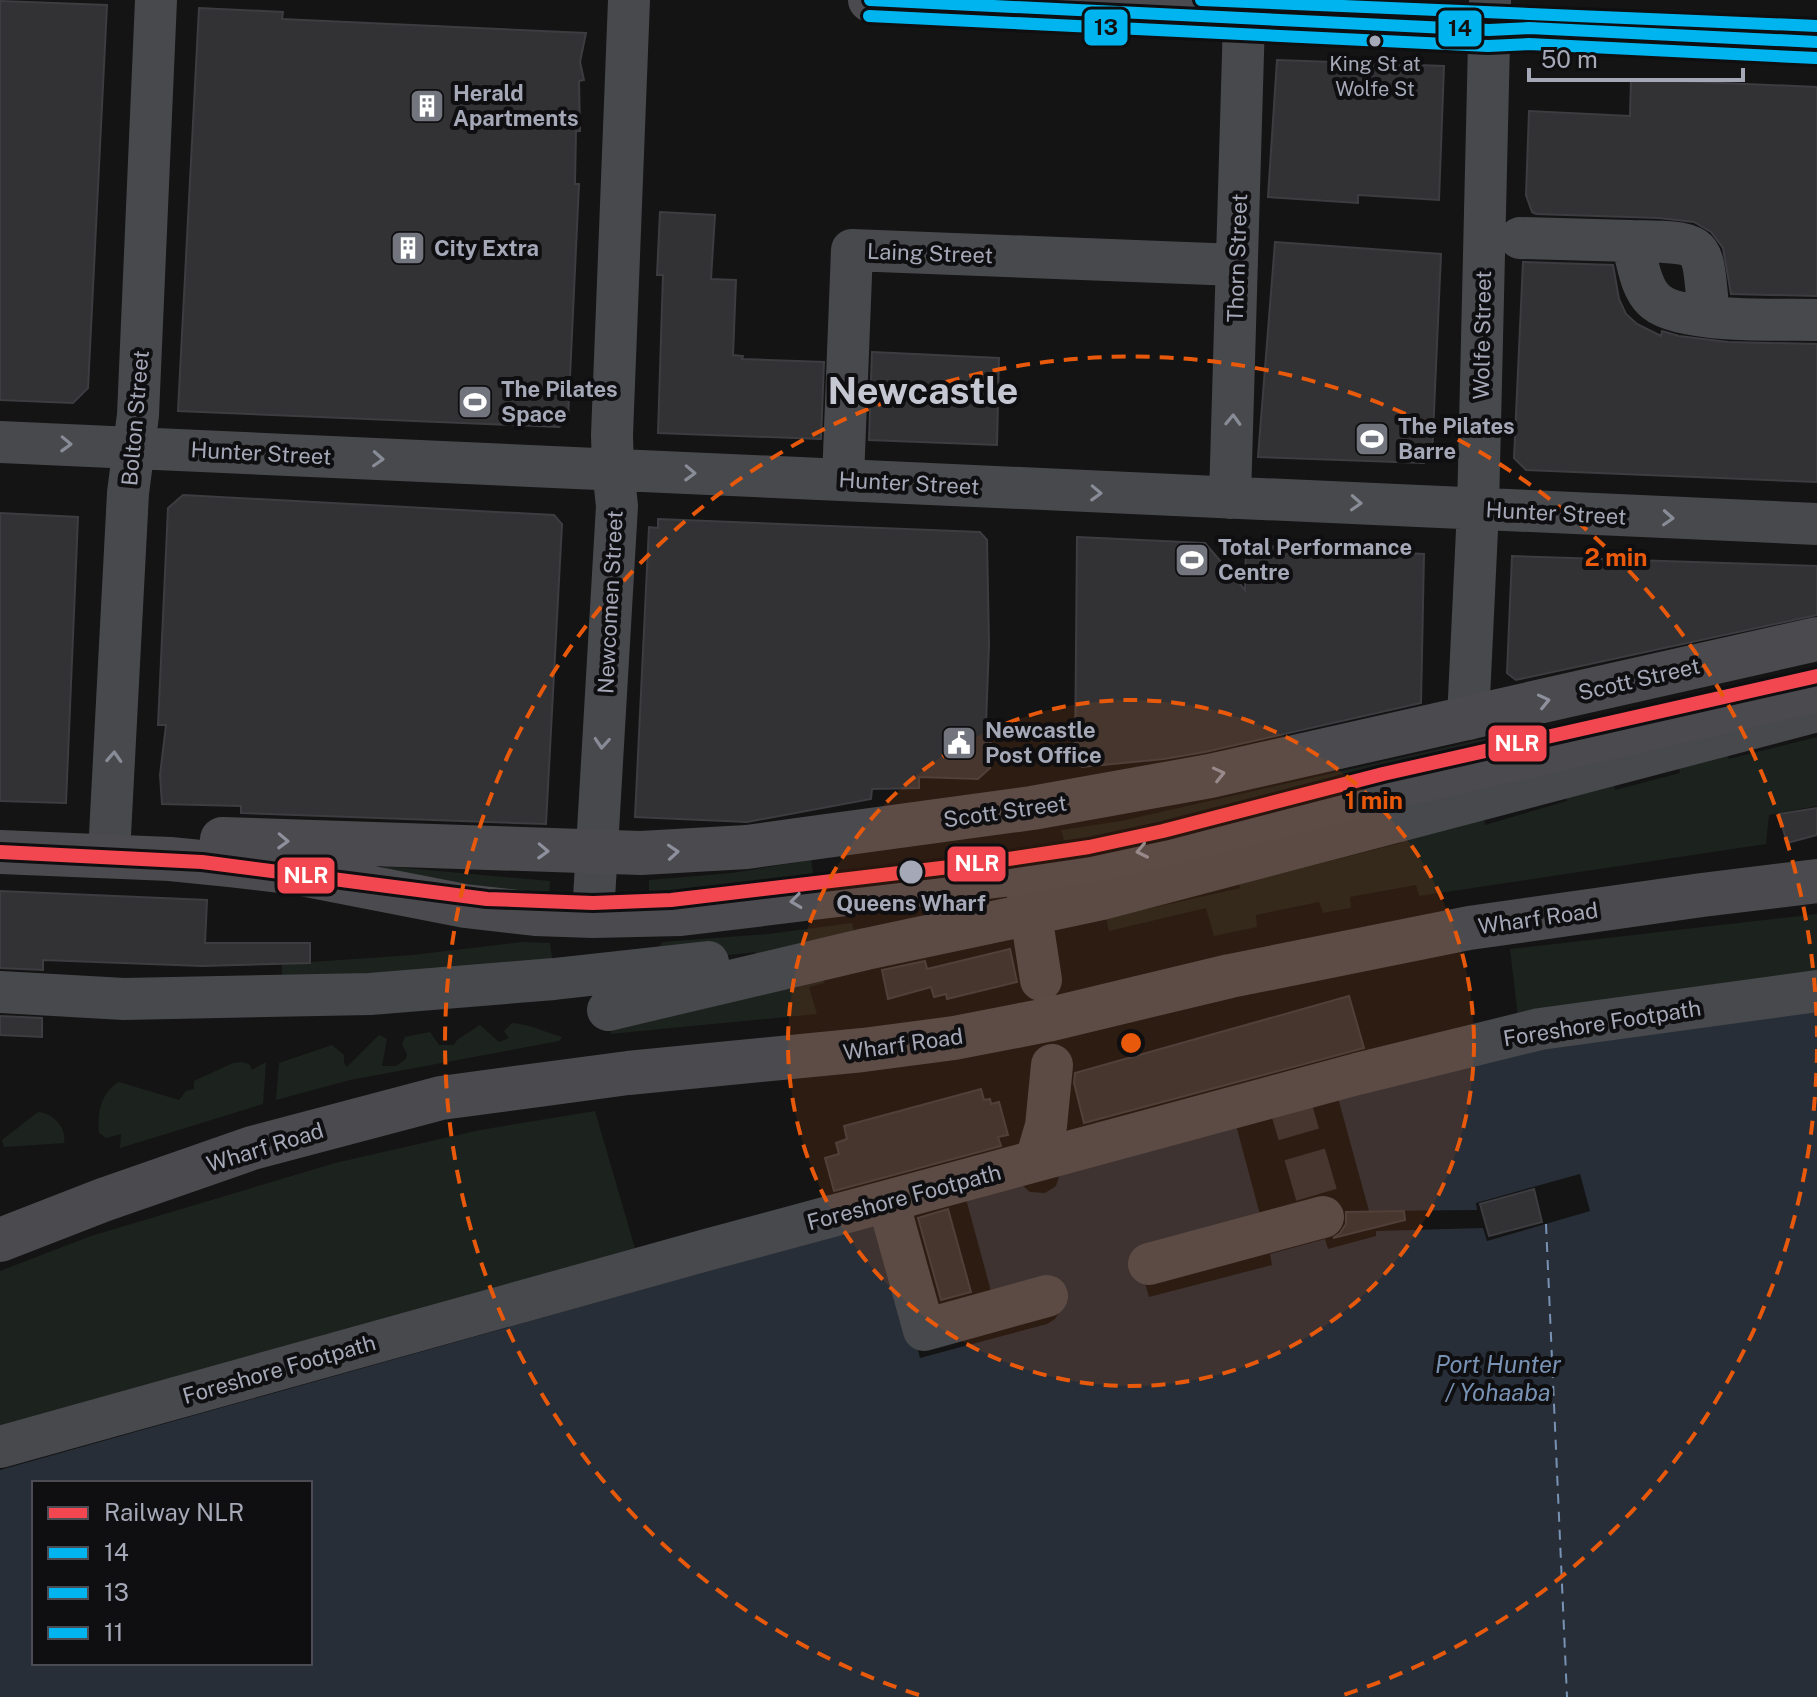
<svg xmlns="http://www.w3.org/2000/svg" width="1817" height="1697" viewBox="0 0 1817 1697" font-family="'Public Sans',sans-serif">
  <style>
    .green { fill: #1c231e }
    .water { fill: #272e37; fill-rule: evenodd }
    .pier { fill: #141414 }
    .lines { fill: none; stroke-linecap: round; stroke-linejoin: round }
    .ferry { stroke: #7892b4; stroke-width: 2; stroke-dasharray: 10 8; stroke-linecap: butt }
    .building { fill: #323234; stroke: #3d3d41; stroke-width: 2 }
    .minor-tunnel { stroke: #313235; stroke-width: 42; stroke-dasharray: 42 21; stroke-linecap: butt }
    .minor { stroke: #48494d; stroke-width: 42 }
    .major { stroke: #4b4b4f; stroke-width: 44 }
    .bus-1-casing { stroke: #0f0e10; stroke-width: 18 }
    .bus-2-casing { stroke: #0f0e10; stroke-width: 18 }
    .bus-3-casing { stroke: #0f0e10; stroke-width: 18 }
    .bus-1 { stroke: #00b5ef; stroke-width: 12 }
    .bus-2 { stroke: #00b5ef; stroke-width: 12 }
    .bus-3 { stroke: #00b5ef; stroke-width: 12 }
    .rail-1-casing { stroke: #0f0e10; stroke-width: 20 }
    .rail-1 { stroke: #f24751; stroke-width: 14 }
    .oneway { stroke: #888c97 }
    .oneway2 { stroke: #8e919d }
    .ring { fill: none; stroke: #e8590c; stroke-width: 4; stroke-dasharray: 14 10 }
    .bus-dot { fill: #a4a8b7; stroke: #0f0e10; stroke-width: 3 }
    .labels { text-anchor: middle; dominant-baseline: central; stroke-width: 8; stroke-linejoin: round; paint-order: stroke }
    .bus-label { font-size: 20px; fill: #a4a8b7; stroke: #0f0e10 }
    .poi-label { font-size: 22px; font-weight: bold; fill: #a4a8b7; stroke: #0f0e10; text-anchor: start }
    .street-label { font-size: 22px; fill: #a4a8b7; stroke: #0f0e10 }
    .stop-label { font-size: 22px; font-weight: bold; fill: #a4a8b7; stroke: #0f0e10 }
    .water-label { font-size: 24px; font-style: italic; fill: #7892b4; stroke: #0f0e10 }
    .town-label { font-size: 38px; font-weight: bold; fill: #c5c7d2; stroke: #0f0e10 }
    .centre { fill: #e8590c; stroke: #0f0e10; stroke-width: 4 }
    .ring-label { font-size: 24px; text-anchor: middle; font-weight: bold; fill: #e8590c; stroke: #0f0e10; stroke-width: 8; stroke-linejoin: round; paint-order: stroke }
    .line-badge { stroke: #0f0e10; stroke-width: 3 }
    .badge-label { font-size: 22px; text-anchor: middle; font-weight: bold; fill: #fff }
    .pale-badge-label { font-size: 22px; text-anchor: middle; font-weight: bold; fill: #111 }
  </style>
  <rect width="100%" height="100%" fill="#141414"/>
  <path class="green" d="M 1532,728 L 1533,730 L 1362,770 L 1122,833 L 1065,843 L 1061,830 L 1121,821 Z
    M 1817,737 L 1817,806 L 1769,815 L 1766,844 L 1419,896 L 1416,885 L 1350,897 L 1351,908 L 1323,913 L 1319,902 L 1256,915 L 1257,927 L 1214,936 L 1206,908 L 1109,931 L 1104,909 L 1147,909 L 1240,888 L 1237,874 L 1283,873 L 1401,843 L 1399,831 L 1482,809 L 1485,825 L 1567,801 L 1564,788 L 1612,775 L 1615,790 L 1680,773 L 1677,758 L 1726,744 L 1729,759 Z
    M 811,860 L 814,878 L 649,893 L 649,880 L 732,873 Z
    M 383,866 L 550,881 L 549,894 L 380,879 Z
    M 1817,914 L 1817,983 L 1519,1025 L 1510,949 Z
    M 852,923 L 855,938 L 757,959 L 755,952 L 650,964 L 662,942 L 768,934 Z
    M 522,942 L 550,943 L 554,973 L 282,978 L 282,964 L 413,955 Z
    M 821,972 L 824,983 L 809,987 L 817,1014 L 610,1034 L 620,1017 Z
    M 512,1023 C 530,1024 544,1032 562,1037 L 559,1041 L 350,1080 L 276,1100 L 279,1063 L 332,1045 L 344,1055 L 344,1063 L 347,1067 L 379,1035 L 387,1039 L 382,1066 L 396,1066 L 406,1059 L 407,1054 L 402,1044 L 405,1037 L 430,1032 L 439,1045 L 454,1045 L 457,1040 L 480,1025 L 499,1042 L 509,1038 L 504,1031 Z
    M 242,1062 L 249,1064 L 252,1070 L 266,1062 L 263,1104 L 120,1148 L 121,1134 L 106,1138 L 99,1133 C 97,1113 101,1092 119,1082 L 179,1100 L 186,1091 L 194,1089 L 194,1081 L 233,1063 Z
    M 595,1111 L 639,1262 L 0,1439 L 0,1271 L 91,1236 L 335,1163 L 480,1130 Z
    M 38,1112 C 53,1113 67,1128 64,1143 L 4,1147 L 2,1140 Z"/>
  <path class="water" d="M 1817,1003 L 1817,1697 L 0,1697 L 0,1470 L 1481,1054 ZM 34,1483 L 310,1483 L 310,1663 L 34,1663 Z"/>
  <path class="pier" d="M 1335,1087 L 1369,1211 L 1477,1210 L 1476,1203 L 1580,1174 L 1590,1211 L 1487,1241 L 1483,1228 L 1376,1231 L 1376,1236 L 1328,1249 L 1325,1239 L 1270,1254 L 1272,1265 L 1149,1297 L 1137,1255 L 1262,1222 L 1236,1125 L 1060,1173 L 1056,1186 L 1045,1193 L 1030,1192 L 1021,1184 L 966,1199 L 992,1295 L 1060,1310 L 1055,1319 L 1047,1324 L 920,1358 L 884,1218 Z"/>
  <g class="lines">
    <path class="ferry" d="M 1546,1224 L 1567,1697"/>
  </g>
  <path class="building" d="M 0,1 L 107,5 L 88,388 L 73,403 L 0,400 Z
    M 199,8 L 283,12 L 282,19 L 586,33 L 580,62 L 584,80 L 579,81 L 580,131 L 576,131 L 575,184 L 579,184 L 568,419 L 559,427 L 178,411 Z
    M 1277,60 L 1444,66 L 1439,200 L 1358,195 L 1358,203 L 1268,197 Z
    M 1631,79 L 1817,87 L 1817,296 L 1731,294 L 1723,248 L 1711,232 L 1694,222 L 1659,218 L 1536,214 L 1532,212 L 1526,195 L 1529,111 L 1630,116 Z
    M 660,212 L 715,215 L 711,279 L 736,280 L 733,355 L 743,356 L 742,359 L 824,362 L 821,439 L 658,433 L 663,275 L 657,275 Z
    M 1275,242 L 1441,254 L 1432,456 L 1424,463 L 1258,457 Z
    M 1523,262 L 1613,265 L 1619,299 L 1626,314 L 1637,324 L 1661,336 L 1662,331 L 1679,336 L 1728,342 L 1817,344 L 1817,482 L 1526,470 L 1514,458 Z
    M 872,352 L 999,358 L 997,445 L 869,440 Z
    M 183,495 L 554,515 L 562,524 L 546,824 L 241,813 L 241,806 L 162,804 L 160,775 L 166,725 L 158,725 L 168,508 Z
    M 0,513 L 78,517 L 66,803 L 0,801 Z
    M 658,519 L 980,532 L 987,540 L 989,644 L 986,724 L 991,724 L 990,768 L 978,779 L 919,777 L 919,788 L 872,789 L 871,799 L 747,822 L 635,817 L 649,527 L 658,528 Z
    M 1077,537 L 1205,543 L 1245,590 L 1246,545 L 1424,554 L 1421,703 L 1205,752 L 1164,759 L 1082,767 L 1075,761 Z
    M 1512,556 L 1817,566 L 1817,615 L 1516,680 L 1507,673 Z
    M 1817,808 L 1817,835 L 1787,843 L 1779,814 Z
    M 0,891 L 207,900 L 205,943 L 310,943 L 310,963 L 202,966 L 43,960 L 43,970 L 0,968 Z
    M 1010,949 L 1017,982 L 947,999 L 946,994 L 934,997 L 931,987 L 888,999 L 882,970 L 925,961 L 927,969 Z
    M 1349,996 L 1364,1048 L 1084,1123 L 1074,1083 L 1075,1073 Z
    M 0,1016 L 42,1018 L 42,1037 L 0,1035 Z
    M 981,1089 L 984,1100 L 990,1099 L 991,1104 L 999,1102 L 1008,1135 L 998,1137 L 1001,1146 L 834,1191 L 825,1158 L 839,1154 L 836,1143 L 847,1139 L 844,1126 Z
    M 1534,1189 L 1542,1222 L 1489,1236 L 1480,1204 Z
    M 948,1209 L 971,1292 L 941,1300 L 918,1218 Z
    M 1404,1211 L 1405,1220 L 1333,1238 L 1340,1233 L 1346,1224 L 1346,1212 Z"/>
  <g class="lines">
    <path class="minor-tunnel" d="M 1287,1094 L 1323,1217"/>
    <path class="minor" d="M 1520,238 L 1631,241 C 1638,260 1639,285 1653,299 C 1675,324 1782,319 1817,320
      M 1631,241 C 1711,242 1701,242 1709,316
      M 0,442 L 1817,524
      M 843,479 L 852,250 L 1237,265
      M 1230,498 L 1244,19
      M 1468,719 L 1478,509 L 1490,0
      M 110,835 L 128,493 L 138,415 L 156,0
      M 1027,889 L 1041,980
      M 593,916 L 617,506 L 613,469 L 612,435 L 629,0
      M 0,992 L 124,999 L 370,994 L 554,979 L 708,962
      M 608,1010 L 866,949 L 1102,899 L 1817,711
      M 1036,1160 L 1046,1126 L 1052,1065
      M 888,1201 L 924,1330 L 1047,1296
      M 1149,1264 L 1323,1217
      M 0,1447 L 710,1249 L 1357,1074 L 1540,1029 L 1817,991"/>
    <path class="major" d="M 870,0 L 1489,30 L 1529,28 L 1817,42
      M 222,839 L 641,853 L 747,847 L 797,840 L 1032,808 L 1210,776 L 1817,639
      M 0,852 L 170,859 L 230,865 L 296,873 L 465,906 L 535,914 L 593,916 L 681,914 L 1012,874 L 1126,854 L 1401,785 L 1817,690
      M 0,1240 L 103,1200 L 252,1148 L 441,1098 L 628,1073 L 863,1050 L 954,1038 L 1047,1020 L 1230,976 L 1469,928 L 1702,895 L 1817,881"/>
    <g class="bus-1-casing">
      <path id="bus-1" d="M 870,0 L 1489,30 L 1529,28 L 1817,42"/>
    </g>
    <g class="bus-2-casing">
      <path id="bus-2" d="M 869,16 L 1488,46 L 1529,44 L 1816,58"/>
    </g>
    <g class="bus-3-casing">
      <path id="bus-3" d="M 1201,0 L 1817,26"/>
    </g>
    <use href="#bus-1" class="bus-1"/>
    <use href="#bus-2" class="bus-2"/>
    <use href="#bus-3" class="bus-3"/>
    <g class="rail-1-casing">
      <path id="rail-1" d="M 0,852 L 202,862 L 487,899 L 593,903 L 671,900 L 975,864 L 1089,847 L 1163,831 L 1383,774 L 1817,676"/>
    </g>
    <use href="#rail-1" class="rail-1"/>
  </g>
  <defs><path id="oneway-chevron" d="M-2-3.5L2.5 0L-2 3.5" fill="none" stroke-width="1.6" stroke-linecap="round" stroke-linejoin="round" transform="scale(2)"/></defs>
  <g class="oneway">
    <use href="#oneway-chevron" transform="translate(1233 420) rotate(-88)"/>
    <use href="#oneway-chevron" transform="translate(66 444) rotate(2)"/>
    <use href="#oneway-chevron" transform="translate(378 459) rotate(3)"/>
    <use href="#oneway-chevron" transform="translate(690 473) rotate(2)"/>
    <use href="#oneway-chevron" transform="translate(1096 493) rotate(2)"/>
    <use href="#oneway-chevron" transform="translate(1356 503) rotate(3)"/>
    <use href="#oneway-chevron" transform="translate(1668 518) rotate(3)"/>
    <use href="#oneway-chevron" transform="translate(602 743) rotate(94)"/>
    <use href="#oneway-chevron" transform="translate(114 757) rotate(-87)"/>
  </g>
  <g class="oneway2">
    <use href="#oneway-chevron" transform="translate(1544 701) rotate(-13)"/>
    <use href="#oneway-chevron" transform="translate(1219 774) rotate(-13)"/>
    <use href="#oneway-chevron" transform="translate(283 841) rotate(2)"/>
    <use href="#oneway-chevron" transform="translate(543 851) rotate(2)"/>
    <use href="#oneway-chevron" transform="translate(1142 851) rotate(168)"/>
    <use href="#oneway-chevron" transform="translate(673 852) rotate(-4)"/>
    <use href="#oneway-chevron" transform="translate(796 901) rotate(173)"/>
  </g>
  <circle cx="1131" cy="1043" r="343" fill="#e8590c" fill-opacity=".12"/>
  <g class="ring">
    <circle cx="1131" cy="1043" r="343"/>
    <path d="M1817 1049A686 686 0 0 1 1343 1695M919 1695A686 686 0 1 1 1817 1037"/>
  </g>
  <defs>
    <g id="building-square" transform="scale(1.8)"><rect x="-9" y="-9" width="18" height="18" rx="4" fill="#72747e" stroke="#0f0e10"/><path d="M-4-6H4V6H1V3H-1V6H-4ZM-2.5-4.3h1.7v1.8h-1.7ZM.8-4.3h1.7v1.8H.8ZM-2.5-1h1.7V.8h-1.7ZM.8-1h1.7V.8H.8Z" fill="#fff"/></g>
    <g id="stadium-square" transform="scale(1.8)"><rect x="-9" y="-9" width="18" height="18" rx="4" fill="#72747e" stroke="#0f0e10"/><path d="M0-5a6.5 5 0 1 0 0 10a6.5 5 0 1 0 0-10ZM-3.5-1.8h7v3.6h-7Z" fill="#fff"/></g>
    <g id="civic-square" transform="scale(1.8)"><rect x="-9" y="-9" width="18" height="18" rx="4" fill="#72747e" stroke="#0f0e10"/><path d="M-.6-6.5H3V-4.5H.6V-3L4-1V1h2V6H-6V1h2V-1L-.6-3ZM-1.2 2.5V6h2.4V2.5Z" fill="#fff"/></g>
  </defs>
  <g fill-rule="evenodd">
    <use href="#building-square" x="427" y="106"/>
    <use href="#building-square" x="408" y="248"/>
    <use href="#stadium-square" x="475" y="402"/>
    <use href="#stadium-square" x="1372" y="439"/>
    <use href="#stadium-square" x="1192" y="560"/>
    <use href="#civic-square" x="959" y="743"/>
  </g>
  <g class="bus-dot">
    <circle cx="1375" cy="41" r="7"/>
    <circle cx="911" cy="872" r="13"/>
  </g>
  <g class="labels">
    <g class="bus-label">
      <text x="1375" y="64">King St at<tspan x="1375" dy="25">Wolfe St</tspan></text>
    </g>
    <g class="poi-label">
      <text x="453" y="93">Herald<tspan x="453" dy="25">Apartments</tspan></text>
      <text x="434" y="248">City Extra</text>
      <text x="501" y="389">The Pilates<tspan x="501" dy="25">Space</tspan></text>
      <text x="1398" y="426">The Pilates<tspan x="1398" dy="25">Barre</tspan></text>
      <text x="1218" y="547">Total Performance<tspan x="1218" dy="25">Centre</tspan></text>
      <text x="985" y="730">Newcastle<tspan x="985" dy="25">Post Office</tspan></text>
    </g>
    <g class="street-label">
      <text transform="translate(930 253) rotate(2)">Laing Street</text>
      <text transform="translate(1237 258) rotate(-88)">Thorn Street</text>
      <text transform="translate(1482 335) rotate(-89)">Wolfe Street</text>
      <text transform="translate(135 418) rotate(-85)">Bolton Street</text>
      <text transform="translate(261 453) rotate(3)">Hunter Street</text>
      <text transform="translate(909 483) rotate(3)">Hunter Street</text>
      <text transform="translate(1556 513) rotate(3)">Hunter Street</text>
      <text transform="translate(610 602) rotate(-87)">Newcomen Street</text>
      <text transform="translate(1639 679) rotate(-13)">Scott Street</text>
      <text transform="translate(1005 811) rotate(-8)">Scott Street</text>
      <text transform="translate(1538 918) rotate(-8)">Wharf Road</text>
      <text transform="translate(1602 1023) rotate(-9)">Foreshore Footpath</text>
      <text transform="translate(903 1044) rotate(-8)">Wharf Road</text>
      <text transform="translate(265 1147) rotate(-17)">Wharf Road</text>
      <text transform="translate(904 1197) rotate(-15)">Foreshore Footpath</text>
      <text transform="translate(279 1369) rotate(-16)">Foreshore Footpath</text>
    </g>
    <g class="stop-label">
      <text x="911" y="903">Queens Wharf</text>
    </g>
    <g class="water-label">
      <text x="1498" y="1364">Port Hunter<tspan x="1498" dy="28">/ Yohaaba</tspan></text>
    </g>
    <g class="town-label">
      <text x="923" y="390">Newcastle</text>
    </g>
  </g>
  <circle cx="1131" cy="1043" r="12" class="centre"/>
  <g class="ring-label">
    <text x="1616" y="566">2 min</text>
    <text x="1374" y="809">1 min</text>
  </g>
  <g class="line-badge">
    <rect x="1083" y="8" width="46" height="39" rx="8" fill="#00b5ef"/>
    <rect x="1437" y="9" width="46" height="39" rx="8" fill="#00b5ef"/>
    <rect x="1487" y="724" width="61" height="39" rx="8" fill="#f24751"/>
    <rect x="946" y="845" width="61" height="38" rx="8" fill="#f24751"/>
    <rect x="276" y="856" width="60" height="39" rx="8" fill="#f24751"/>
  </g>
  <g class="badge-label">
    <text x="1517" y="751">NLR</text>
    <text x="977" y="871">NLR</text>
    <text x="306" y="883">NLR</text>
  </g>
  <g class="pale-badge-label">
    <text x="1106" y="35">13</text>
    <text x="1460" y="36">14</text>
  </g>
  <rect x="32" y="1481" width="280" height="184" fill="#0f0e10" stroke="#4b4c53" stroke-width="2"/>
  <rect x="48" y="1507" width="40" height="12" fill="#f24751" stroke="#4b4c53" stroke-width="2"/>
  <text x="104" y="1521" font-size="24" fill="#a4a8b7">Railway NLR</text>
  <rect x="48" y="1547" width="40" height="12" fill="#00b5ef" stroke="#4b4c53" stroke-width="2"/>
  <text x="104" y="1561" font-size="24" fill="#a4a8b7">14</text>
  <rect x="48" y="1587" width="40" height="12" fill="#00b5ef" stroke="#4b4c53" stroke-width="2"/>
  <text x="104" y="1601" font-size="24" fill="#a4a8b7">13</text>
  <rect x="48" y="1627" width="40" height="12" fill="#00b5ef" stroke="#4b4c53" stroke-width="2"/>
  <text x="104" y="1641" font-size="24" fill="#a4a8b7">11</text>
  <path d="M1529 68v12h214v-12" fill="none" stroke="#a4a8b7" stroke-width="4"/>
  <text x="1541" y="68" font-size="24" fill="#a4a8b7" stroke="#0f0e10" stroke-width="6" paint-order="stroke">50 m</text>
</svg>
